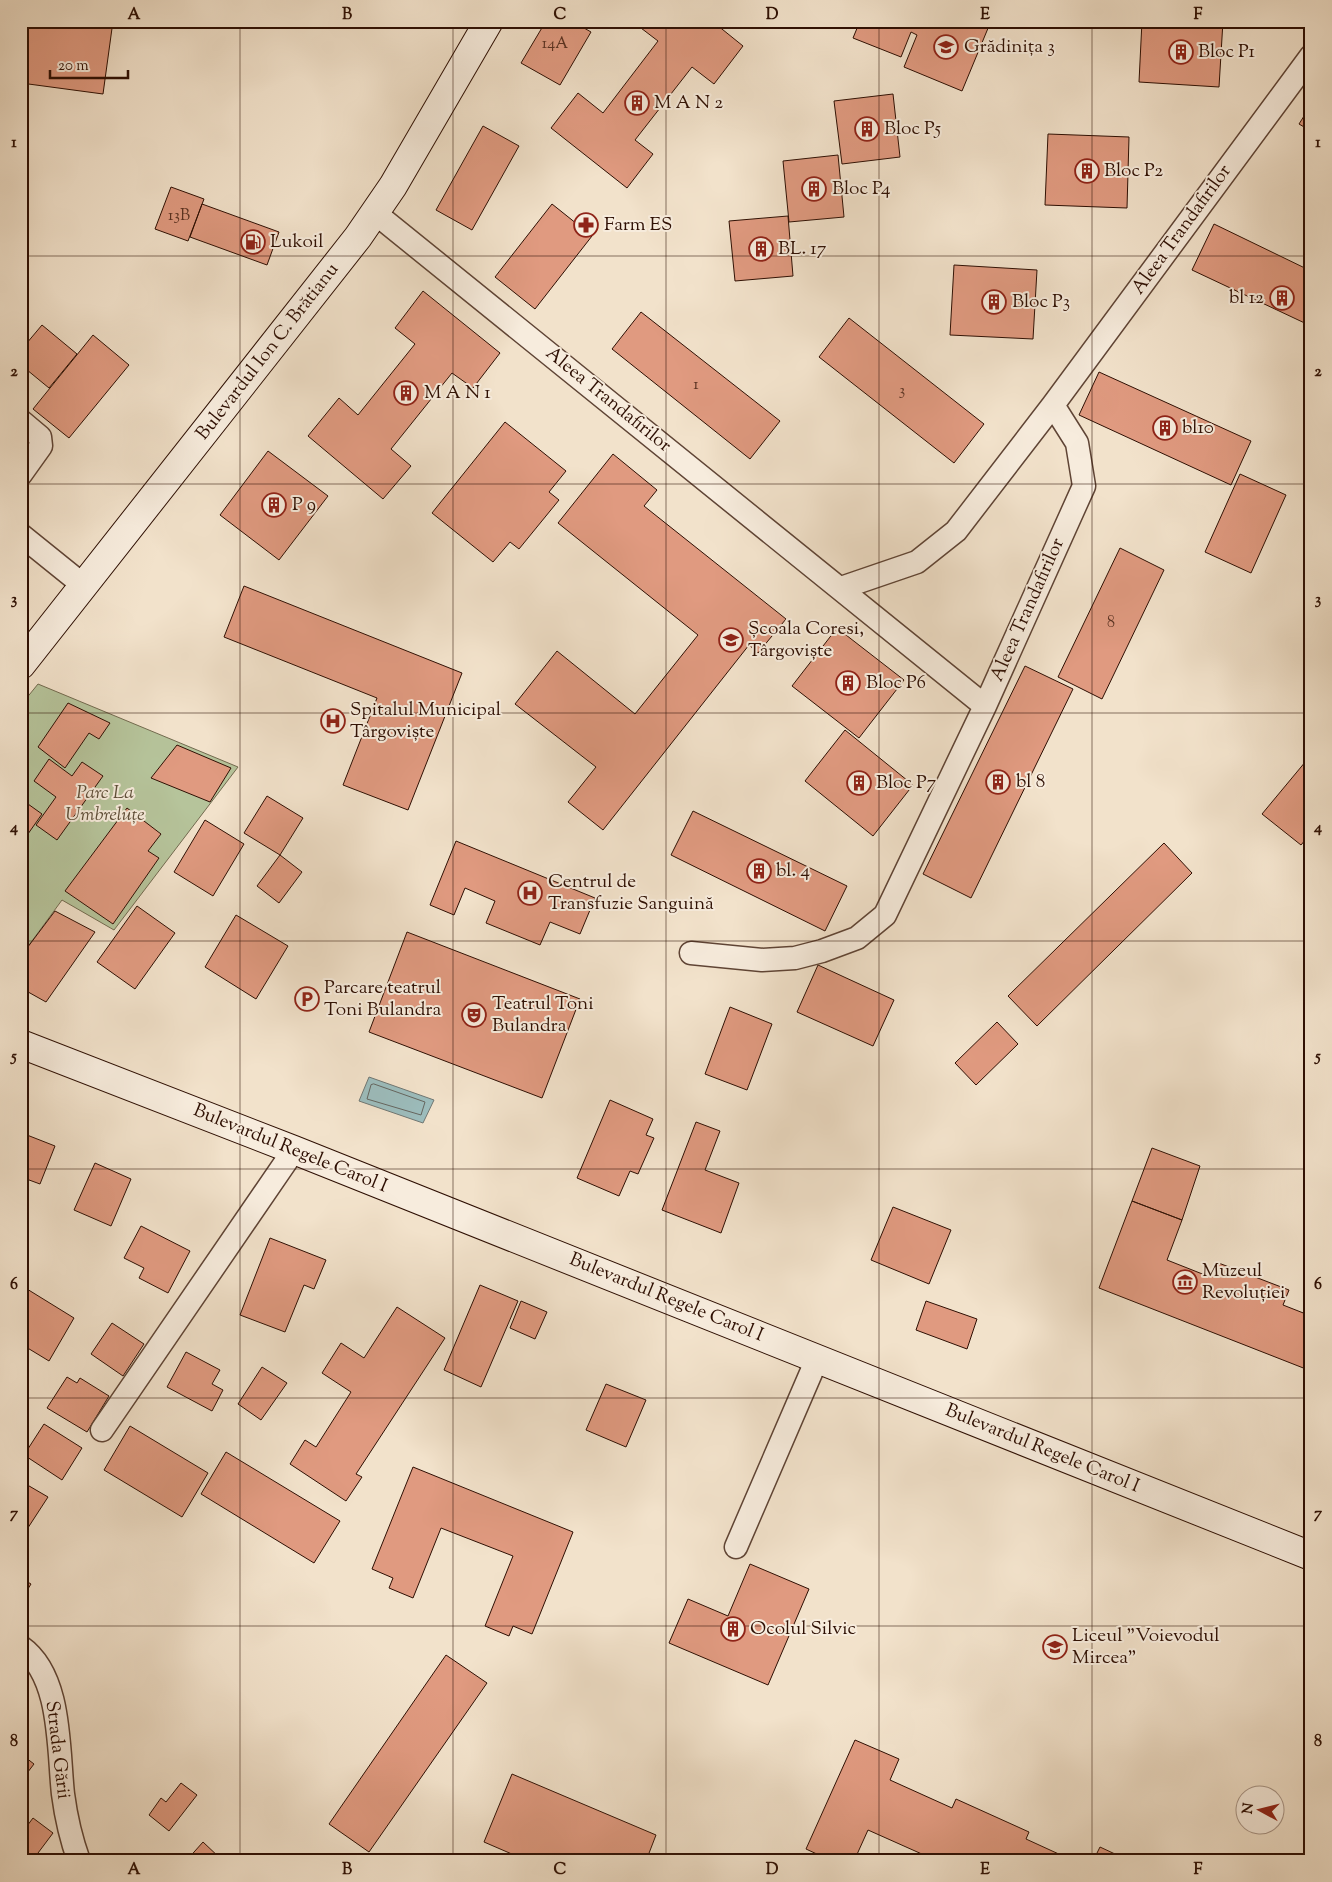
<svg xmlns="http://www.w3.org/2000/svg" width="1332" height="1882" viewBox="0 0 1332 1882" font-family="'Sorts Mill Goudy',serif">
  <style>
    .green { fill: #b6c49b; stroke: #726a4f }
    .water { fill: #9cbdbd; stroke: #707773 }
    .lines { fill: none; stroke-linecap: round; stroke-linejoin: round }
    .shore { stroke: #656660; stroke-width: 1 }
    .building { fill: #e09a80; stroke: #2e0f03 }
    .street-casing { stroke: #5f4435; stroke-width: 25 }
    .secondary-casing { stroke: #2e0f03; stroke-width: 30 }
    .street { stroke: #f7ecdd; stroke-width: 22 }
    .secondary { stroke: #f7ecdd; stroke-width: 28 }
    .grid { fill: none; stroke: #2e0f03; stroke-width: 1; stroke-opacity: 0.55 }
    .labels { text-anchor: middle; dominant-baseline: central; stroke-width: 4; stroke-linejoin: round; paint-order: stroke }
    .number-label { font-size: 16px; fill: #5a3222 }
    .poi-label { font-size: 19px; fill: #2e0f03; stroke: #f7ecdd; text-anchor: start }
    .street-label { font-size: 19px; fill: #2e0f03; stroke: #f7ecdd }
    .park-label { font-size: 19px; font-style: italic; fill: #5e4e38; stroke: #f7ecdd }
    .neatline { fill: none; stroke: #2e0f03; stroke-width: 2 }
    .grid-label { font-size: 16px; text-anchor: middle; font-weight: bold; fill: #2e0f03 }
  </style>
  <rect width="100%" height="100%" fill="#f2e2cb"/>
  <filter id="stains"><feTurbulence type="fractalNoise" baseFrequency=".004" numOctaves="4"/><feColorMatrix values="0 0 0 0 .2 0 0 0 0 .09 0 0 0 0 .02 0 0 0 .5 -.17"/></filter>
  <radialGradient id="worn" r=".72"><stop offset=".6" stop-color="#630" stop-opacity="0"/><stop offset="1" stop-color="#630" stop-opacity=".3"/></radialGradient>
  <path class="green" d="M 38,684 L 238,767 L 114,930 L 62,900 L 21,956 L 21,705 Z"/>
  <path class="water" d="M 369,1077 L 434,1100 L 423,1123 L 359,1101 Z"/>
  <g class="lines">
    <path class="shore" d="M 374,1084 L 425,1102 L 421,1115 L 367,1099 L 371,1085 Z"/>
  </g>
  <path class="building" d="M 21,21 L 113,21 L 103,94 L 21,83 Z
    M 546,21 L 572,21 L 591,32 L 560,85 L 521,63 Z
    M 640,21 L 712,21 L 743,46 L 714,84 L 692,67 L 635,140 L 653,154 L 627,188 L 551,128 L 578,93 L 603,113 L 658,41 L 637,25 Z
    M 860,21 L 991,21 L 962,91 L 904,67 L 917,35 L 911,32 L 901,57 L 853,38 Z
    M 1142,21 L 1223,21 L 1219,87 L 1139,82 Z
    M 893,94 L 900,157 L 842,164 L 834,101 Z
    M 1311,105 L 1311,131 L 1299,124 Z
    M 483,126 L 519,146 L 472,230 L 436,210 Z
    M 1048,134 L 1129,137 L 1127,208 L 1045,205 Z
    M 838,155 L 844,217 L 789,222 L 783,161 Z
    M 171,187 L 204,199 L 188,241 L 155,229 Z
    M 202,204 L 279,232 L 267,265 L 190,237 Z
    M 552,204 L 592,236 L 535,309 L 495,277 Z
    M 788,216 L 793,276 L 735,281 L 729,221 Z
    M 1214,224 L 1311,271 L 1311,326 L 1192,270 Z
    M 954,265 L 1037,270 L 1033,339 L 950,335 Z
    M 423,291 L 500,353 L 473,388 L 452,373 L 391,449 L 411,466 L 383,499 L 308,436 L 339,398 L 358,415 L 415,344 L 395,328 Z
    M 641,312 L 780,421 L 750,459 L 612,349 Z
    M 849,318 L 984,424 L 954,463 L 819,357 Z
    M 42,325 L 77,354 L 49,388 L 21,365 L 21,350 Z
    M 93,335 L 129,365 L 69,438 L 33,409 Z
    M 1099,372 L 1251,441 L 1231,485 L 1079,415 Z
    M 505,422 L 566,471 L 549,492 L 559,500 L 519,549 L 510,542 L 493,562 L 432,513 Z
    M 268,451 L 328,496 L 279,560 L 220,515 Z
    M 613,454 L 657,490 L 644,506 L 786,619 L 758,653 L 749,645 L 603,830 L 568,802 L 596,767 L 515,704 L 557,651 L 635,714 L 698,635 L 558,523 Z
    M 1240,474 L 1286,495 L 1251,573 L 1205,552 Z
    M 1120,548 L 1164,570 L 1102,699 L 1058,677 Z
    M 244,586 L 462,673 L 408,810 L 343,785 L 377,698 L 224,637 Z
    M 837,628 L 904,680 L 859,738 L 792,686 Z
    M 1025,666 L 1073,689 L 971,898 L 923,874 Z
    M 68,703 L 110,723 L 99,739 L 89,733 L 65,768 L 38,747 Z
    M 845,730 L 913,785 L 873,836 L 805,781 Z
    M 177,745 L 231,768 L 210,802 L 151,778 Z
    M 1311,755 L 1311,833 L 1301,845 L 1262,814 Z
    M 49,759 L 72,776 L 82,762 L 103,776 L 57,840 L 36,825 L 56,797 L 34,781 Z
    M 267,796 L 303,818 L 280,855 L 244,833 Z
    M 21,799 L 42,814 L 23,841 L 21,839 Z
    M 127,808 L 161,834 L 148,851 L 159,858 L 113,924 L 65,891 Z
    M 693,811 L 847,886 L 825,931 L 671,855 Z
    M 205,820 L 244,844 L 213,896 L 174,872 Z
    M 456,841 L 595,898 L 580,934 L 550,922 L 540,945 L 486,923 L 495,901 L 465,888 L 454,915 L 430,905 Z
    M 1164,843 L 1192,873 L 1037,1026 L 1008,996 Z
    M 280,855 L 302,872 L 279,903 L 257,886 Z
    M 137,906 L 175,933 L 135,989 L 97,962 Z
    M 55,911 L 95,932 L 46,1002 L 21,988 L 21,956 Z
    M 236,915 L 288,946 L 256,999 L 205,967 Z
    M 407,932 L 580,999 L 542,1098 L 369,1032 Z
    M 818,965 L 894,1000 L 873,1046 L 797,1012 Z
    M 730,1007 L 772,1024 L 747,1090 L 705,1074 Z
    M 997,1022 L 1018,1044 L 976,1085 L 955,1063 Z
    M 610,1100 L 653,1119 L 646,1135 L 654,1138 L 638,1174 L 630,1171 L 619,1196 L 577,1178 Z
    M 696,1122 L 720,1131 L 705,1170 L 739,1183 L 721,1233 L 662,1210 Z
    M 27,1135 L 55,1146 L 40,1184 L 21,1177 L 21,1145 Z
    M 1152,1148 L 1200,1166 L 1182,1220 L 1132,1201 Z
    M 95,1163 L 131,1179 L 111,1226 L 74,1210 Z
    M 1132,1201 L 1182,1220 L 1167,1260 L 1210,1277 L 1216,1262 L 1289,1290 L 1283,1305 L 1311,1316 L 1311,1371 L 1099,1288 Z
    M 893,1207 L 951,1230 L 929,1284 L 871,1260 Z
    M 141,1226 L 190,1251 L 168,1293 L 139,1278 L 144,1268 L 124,1258 Z
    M 270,1238 L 326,1260 L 314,1289 L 304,1285 L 285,1332 L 240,1315 Z
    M 480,1285 L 518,1301 L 481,1387 L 444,1370 Z
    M 27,1289 L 74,1318 L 49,1361 L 21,1344 L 21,1298 Z
    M 521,1301 L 547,1312 L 535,1339 L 510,1328 Z
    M 926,1301 L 977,1319 L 967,1349 L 916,1330 Z
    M 397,1307 L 445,1338 L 356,1474 L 362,1477 L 346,1501 L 290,1464 L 305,1440 L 316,1447 L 351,1392 L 322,1373 L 341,1343 L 364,1358 Z
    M 112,1323 L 144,1344 L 123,1376 L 91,1354 Z
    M 186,1352 L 220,1370 L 212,1384 L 223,1390 L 212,1411 L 167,1387 Z
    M 262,1367 L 287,1383 L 261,1420 L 238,1404 Z
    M 67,1377 L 77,1383 L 80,1378 L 109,1396 L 87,1432 L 47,1408 Z
    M 606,1384 L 646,1400 L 626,1447 L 586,1430 Z
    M 44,1424 L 82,1448 L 62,1480 L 24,1455 Z
    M 130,1426 L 208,1473 L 182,1517 L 104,1470 Z
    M 226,1452 L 340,1521 L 314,1563 L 201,1494 Z
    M 413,1467 L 573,1532 L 532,1634 L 513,1626 L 509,1636 L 485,1626 L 513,1556 L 441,1528 L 413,1598 L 389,1588 L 393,1578 L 372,1569 Z
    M 24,1483 L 48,1497 L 22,1537 L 21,1487 Z
    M 750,1564 L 809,1589 L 768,1685 L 669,1643 L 688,1599 L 728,1616 Z
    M 21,1578 L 31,1584 L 21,1600 Z
    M 446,1655 L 487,1683 L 369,1852 L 329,1824 Z
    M 855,1740 L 899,1759 L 890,1780 L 952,1808 L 956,1799 L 1029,1832 L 1026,1839 L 1074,1861 L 932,1861 L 933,1859 L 868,1830 L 854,1861 L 832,1861 L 806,1849 Z
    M 21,1754 L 34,1764 L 21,1781 Z
    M 512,1774 L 656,1835 L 646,1861 L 528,1861 L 484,1842 Z
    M 181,1783 L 197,1795 L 169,1831 L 149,1815 L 161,1798 L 166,1802 Z
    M 33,1818 L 53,1833 L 32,1861 L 21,1861 L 21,1834 Z
    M 203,1842 L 221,1859 L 220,1861 L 186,1861 Z
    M 1100,1847 L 1130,1861 L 1093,1861 Z"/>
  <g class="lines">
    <g class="street-casing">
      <path id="street" d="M 375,213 L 985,706
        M 21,421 L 40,437 L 41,446 L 21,474
        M 21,535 L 83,585
        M 841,588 L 917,562 L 956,531 L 1053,405 L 1311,56
        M 691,953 L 762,960 L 795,958 L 822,951 L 857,938 L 885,915 L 985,706 L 1084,486 L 1077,443 L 1053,405
        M 102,1430 L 294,1150
        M 736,1547 L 817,1359
        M 21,1647 C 62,1676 58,1749 63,1794 C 66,1817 71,1839 79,1861"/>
    </g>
    <g class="secondary-casing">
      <path id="secondary" d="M 21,665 L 358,237 L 393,186 L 489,21
        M 21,1044 L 294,1150 L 1311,1556"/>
    </g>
    <use href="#street" class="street"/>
    <use href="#secondary" class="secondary"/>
  </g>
  <path class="grid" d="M 240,21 L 240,1861M 453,21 L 453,1861M 666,21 L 666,1861M 879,21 L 879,1861M 1092,21 L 1092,1861M 21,256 L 1311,256M 21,484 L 1311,484M 21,713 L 1311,713M 21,941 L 1311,941M 21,1169 L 1311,1169M 21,1398 L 1311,1398M 21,1626 L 1311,1626"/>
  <defs>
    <g id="school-ring" transform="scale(1.25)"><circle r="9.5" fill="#f7ecdd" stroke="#8f2418" stroke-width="1.5"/><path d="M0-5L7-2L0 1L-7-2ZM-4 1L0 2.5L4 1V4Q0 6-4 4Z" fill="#8f2418"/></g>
    <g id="building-ring" transform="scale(1.25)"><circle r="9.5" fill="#f7ecdd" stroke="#8f2418" stroke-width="1.5"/><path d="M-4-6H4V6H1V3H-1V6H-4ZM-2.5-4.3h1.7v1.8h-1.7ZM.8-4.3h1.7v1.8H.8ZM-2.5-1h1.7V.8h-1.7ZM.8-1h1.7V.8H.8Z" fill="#8f2418"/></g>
    <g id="pharmacy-ring" transform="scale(1.25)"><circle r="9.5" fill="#f7ecdd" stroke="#8f2418" stroke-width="1.5"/><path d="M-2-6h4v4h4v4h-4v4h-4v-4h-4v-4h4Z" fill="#8f2418"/></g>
    <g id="fuel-ring" transform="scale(1.25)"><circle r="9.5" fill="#f7ecdd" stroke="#8f2418" stroke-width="1.5"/><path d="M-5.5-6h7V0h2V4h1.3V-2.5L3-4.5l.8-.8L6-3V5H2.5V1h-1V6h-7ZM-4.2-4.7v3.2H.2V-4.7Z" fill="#8f2418"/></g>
    <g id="hospital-ring" transform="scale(1.25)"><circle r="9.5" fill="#f7ecdd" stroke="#8f2418" stroke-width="1.5"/><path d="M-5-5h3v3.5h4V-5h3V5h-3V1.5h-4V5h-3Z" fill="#8f2418"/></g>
    <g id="parking-ring" transform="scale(1.25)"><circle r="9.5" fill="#f7ecdd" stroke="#8f2418" stroke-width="1.5"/><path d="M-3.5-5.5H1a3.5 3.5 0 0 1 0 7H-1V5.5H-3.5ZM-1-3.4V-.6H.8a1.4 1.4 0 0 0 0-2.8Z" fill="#8f2418"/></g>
    <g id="theatre-ring" transform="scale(1.25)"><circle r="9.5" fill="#f7ecdd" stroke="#8f2418" stroke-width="1.5"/><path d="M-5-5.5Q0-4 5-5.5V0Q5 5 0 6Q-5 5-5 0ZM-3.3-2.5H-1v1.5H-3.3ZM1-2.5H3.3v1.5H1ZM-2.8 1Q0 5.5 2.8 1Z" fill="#8f2418"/></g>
    <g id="museum-ring" transform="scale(1.25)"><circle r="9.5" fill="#f7ecdd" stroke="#8f2418" stroke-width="1.5"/><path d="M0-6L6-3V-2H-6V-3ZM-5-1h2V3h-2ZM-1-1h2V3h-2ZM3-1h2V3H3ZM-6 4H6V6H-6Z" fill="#8f2418"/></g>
  </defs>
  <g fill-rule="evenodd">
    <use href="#school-ring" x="946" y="47"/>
    <use href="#building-ring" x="1181" y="52"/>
    <use href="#building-ring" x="637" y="103"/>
    <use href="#building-ring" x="867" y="129"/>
    <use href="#building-ring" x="1087" y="171"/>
    <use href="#building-ring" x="814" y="189"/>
    <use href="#pharmacy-ring" x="586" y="225"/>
    <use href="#fuel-ring" x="253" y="242"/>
    <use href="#building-ring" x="761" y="249"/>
    <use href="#building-ring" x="1282" y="298"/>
    <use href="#building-ring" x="994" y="302"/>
    <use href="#building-ring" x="406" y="393"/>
    <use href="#building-ring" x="1165" y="428"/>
    <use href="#building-ring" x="274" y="505"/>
    <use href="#school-ring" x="731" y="640"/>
    <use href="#building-ring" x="848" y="683"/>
    <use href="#hospital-ring" x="333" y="721"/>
    <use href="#building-ring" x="998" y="782"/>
    <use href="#building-ring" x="859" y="783"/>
    <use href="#building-ring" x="759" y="871"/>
    <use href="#hospital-ring" x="530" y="893"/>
    <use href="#parking-ring" x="307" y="999"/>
    <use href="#theatre-ring" x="474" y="1015"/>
    <use href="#museum-ring" x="1185" y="1282"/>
    <use href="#building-ring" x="733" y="1629"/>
    <use href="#school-ring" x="1055" y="1647"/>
  </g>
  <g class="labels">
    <g class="number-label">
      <text x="555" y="44">14A</text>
      <text x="179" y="216">13B</text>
      <text x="696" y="385">1</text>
      <text x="902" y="391">3</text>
      <text x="1111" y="623">8</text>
    </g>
    <g class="poi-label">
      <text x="964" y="47">Grădinița 3</text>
      <text x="1198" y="52">Bloc P1</text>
      <text x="654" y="103">M A N 2</text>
      <text x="884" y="129">Bloc P5</text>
      <text x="1104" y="171">Bloc P2</text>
      <text x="832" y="189">Bloc P4</text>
      <text x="604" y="225">Farm ES</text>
      <text x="270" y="242">Lukoil</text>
      <text x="778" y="249">BL. 17</text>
      <text x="1264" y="298" text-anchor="end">bl 12</text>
      <text x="1012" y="302">Bloc P3</text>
      <text x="424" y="393">M A N 1</text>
      <text x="1182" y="428">bl10</text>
      <text x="292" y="505">P 9</text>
      <text x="748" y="629">Școala Coresi,<tspan x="748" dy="22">Târgoviște</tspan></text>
      <text x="866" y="683">Bloc P6</text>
      <text x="350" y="710">Spitalul Municipal<tspan x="350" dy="22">Târgoviște</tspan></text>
      <text x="1016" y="782">bl 8</text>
      <text x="876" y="783">Bloc P7</text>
      <text x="776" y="871">bl. 4</text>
      <text x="548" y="882">Centrul de<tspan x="548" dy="22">Transfuzie Sanguină</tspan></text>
      <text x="324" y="988">Parcare teatrul<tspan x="324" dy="22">Toni Bulandra</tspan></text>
      <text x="492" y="1004">Teatrul Toni<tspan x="492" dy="22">Bulandra</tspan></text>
      <text x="1202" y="1271">Muzeul<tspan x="1202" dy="22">Revoluției</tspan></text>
      <text x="750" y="1629">Ocolul Silvic</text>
      <text x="1072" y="1636">Liceul "Voievodul<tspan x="1072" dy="22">Mircea"</tspan></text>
    </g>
    <g class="street-label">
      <text transform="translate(1182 230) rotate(-54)">Aleea Trandafirilor</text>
      <text transform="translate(268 352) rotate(-52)">Bulevardul Ion C. Brătianu</text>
      <text transform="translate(608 400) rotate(39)">Aleea Trandafirilor</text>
      <text transform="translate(1028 610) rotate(-66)">Aleea Trandafirilor</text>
      <text transform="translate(290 1149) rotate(22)">Bulevardul Regele Carol I</text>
      <text transform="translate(666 1298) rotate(22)">Bulevardul Regele Carol I</text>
      <text transform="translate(1042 1449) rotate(22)">Bulevardul Regele Carol I</text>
      <text transform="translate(57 1750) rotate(83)">Strada Gării</text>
    </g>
    <g class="park-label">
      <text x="105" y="793">Parc La<tspan x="105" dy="22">Umbreluțe</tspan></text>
    </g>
  </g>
  <rect width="1332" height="1882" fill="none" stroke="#f2e2cb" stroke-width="55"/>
  <g transform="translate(1260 1810) rotate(277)"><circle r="24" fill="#f7ecdd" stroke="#a79486"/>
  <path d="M0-4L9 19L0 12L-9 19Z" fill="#8f2418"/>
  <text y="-8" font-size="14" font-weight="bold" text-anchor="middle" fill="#2e0f03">N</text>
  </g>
  <path d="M50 70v8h78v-8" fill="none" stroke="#2e0f03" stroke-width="2.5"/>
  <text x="58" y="70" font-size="15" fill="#2e0f03" stroke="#f7ecdd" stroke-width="4" paint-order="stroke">20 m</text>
  <rect x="28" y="28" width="1276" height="1826" class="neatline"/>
  <g class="grid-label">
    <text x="134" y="19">A</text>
    <text x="347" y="19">B</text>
    <text x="560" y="19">C</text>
    <text x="772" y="19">D</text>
    <text x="985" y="19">E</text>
    <text x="1198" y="19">F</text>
    <text x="14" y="147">1</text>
    <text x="1318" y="147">1</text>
    <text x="14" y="376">2</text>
    <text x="1318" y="376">2</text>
    <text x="14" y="604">3</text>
    <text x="1318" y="604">3</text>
    <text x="14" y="832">4</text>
    <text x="1318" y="832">4</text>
    <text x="14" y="1061">5</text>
    <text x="1318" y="1061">5</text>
    <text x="14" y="1289">6</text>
    <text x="1318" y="1289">6</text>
    <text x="14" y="1518">7</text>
    <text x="1318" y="1518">7</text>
    <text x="14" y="1746">8</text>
    <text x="1318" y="1746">8</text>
    <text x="134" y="1874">A</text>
    <text x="347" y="1874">B</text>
    <text x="560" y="1874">C</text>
    <text x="772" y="1874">D</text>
    <text x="985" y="1874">E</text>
    <text x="1198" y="1874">F</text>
  </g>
  <rect width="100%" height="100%" filter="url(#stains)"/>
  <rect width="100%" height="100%" fill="url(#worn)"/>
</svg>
